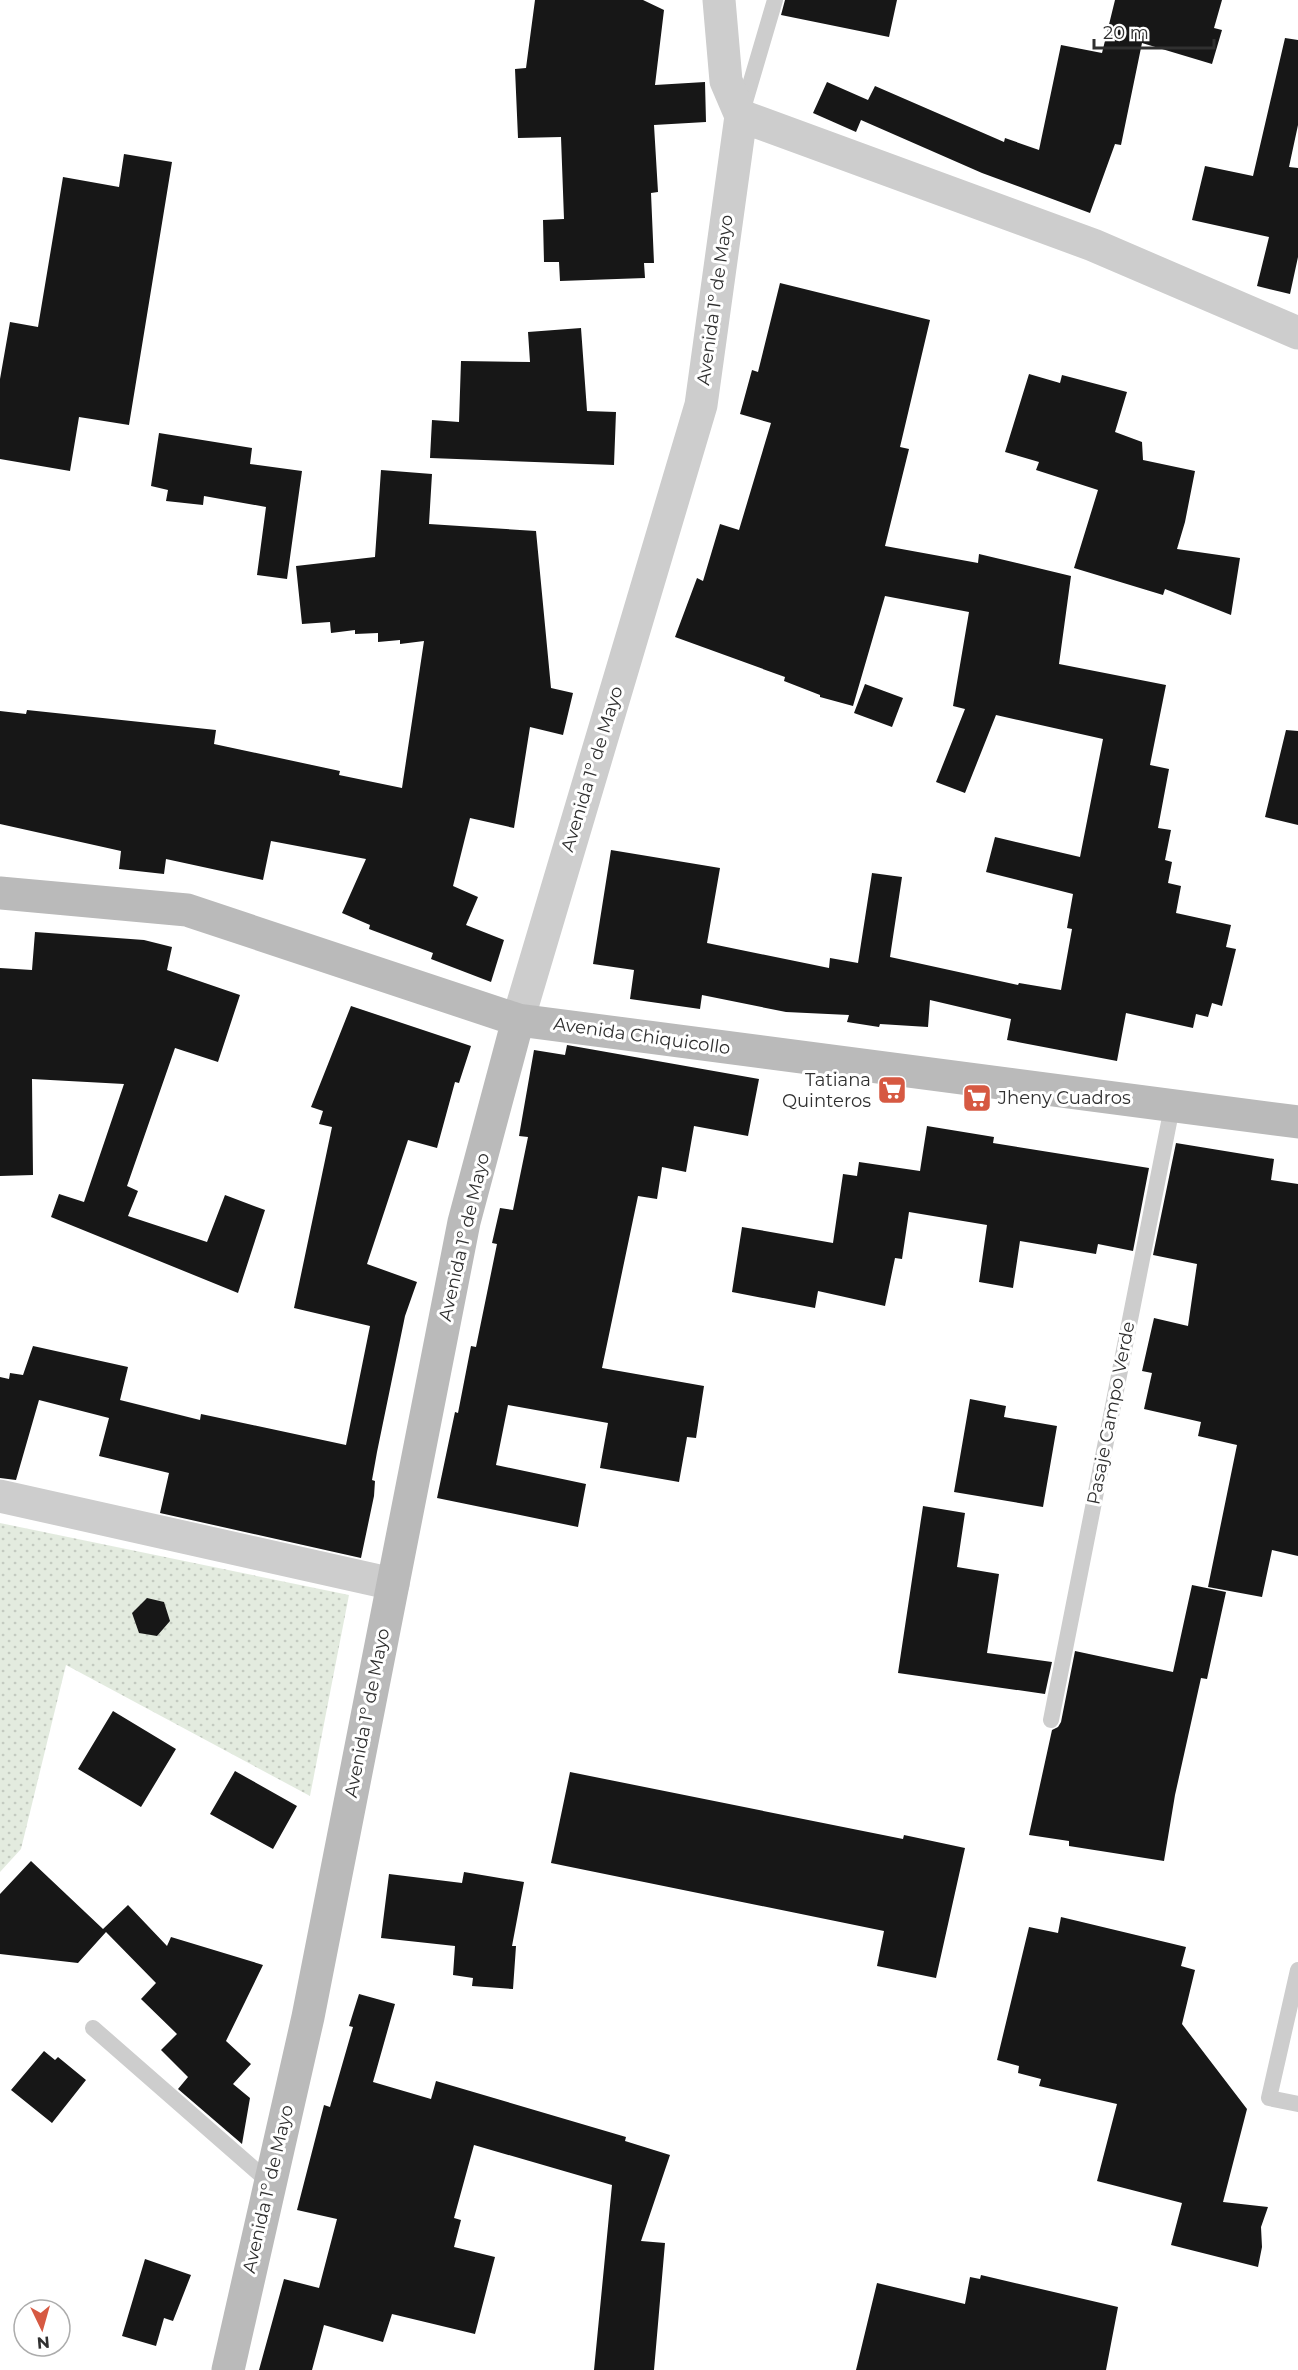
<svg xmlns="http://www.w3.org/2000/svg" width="1298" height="2370" viewBox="0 0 1298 2370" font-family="Montserrat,sans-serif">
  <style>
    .green { fill: url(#green-dots) }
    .building { fill: #171717 }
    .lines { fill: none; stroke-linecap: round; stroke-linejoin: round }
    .lane { stroke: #cdcdcd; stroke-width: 16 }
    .street { stroke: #cdcdcd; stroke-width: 33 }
    .secondary { stroke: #bababa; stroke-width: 33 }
    .labels { text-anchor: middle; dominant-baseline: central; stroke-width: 6; stroke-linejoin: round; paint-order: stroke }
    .street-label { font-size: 18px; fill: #303030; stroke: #fff }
    .poi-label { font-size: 18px; fill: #303030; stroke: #fff; text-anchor: end }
  </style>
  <defs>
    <pattern id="green-dots" width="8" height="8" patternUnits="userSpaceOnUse" patternTransform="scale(1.5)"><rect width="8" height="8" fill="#e3ebdf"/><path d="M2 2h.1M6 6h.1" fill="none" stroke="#c3cac0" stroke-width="1.8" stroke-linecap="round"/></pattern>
  </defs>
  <rect width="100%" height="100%" fill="#fff"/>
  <path class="green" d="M 0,1523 L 349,1595 L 310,1796 L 66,1665 L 21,1849 L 0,1872 Z"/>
  <path class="building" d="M 535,0 L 643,0 L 664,10 L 655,85 L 705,82 L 706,122 L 654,125 L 658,192 L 651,193 L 654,263 L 644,263 L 645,278 L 560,281 L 559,262 L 544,262 L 543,220 L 564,219 L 561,137 L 518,138 L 515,69 L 526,68 Z
    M 785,0 L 897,0 L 889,37 L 781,15 Z
    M 1115,0 L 1222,0 L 1214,28 L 1222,30 L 1212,64 L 1142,43 L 1121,145 L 1115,144 L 1090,213 L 982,173 L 861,120 L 856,132 L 813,113 L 827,82 L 868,100 L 875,86 L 1004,142 L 1005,138 L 1039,150 L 1061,45 L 1102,53 Z
    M 1285,38 L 1298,40 L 1298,125 L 1289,167 L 1298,168 L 1298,257 L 1290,294 L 1257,286 L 1269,237 L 1192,220 L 1205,166 L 1253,176 Z
    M 124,154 L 172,162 L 129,425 L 79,417 L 70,471 L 0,459 L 0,379 L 10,322 L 38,327 L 63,177 L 119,187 Z
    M 780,283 L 930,320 L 900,447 L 909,449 L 885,546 L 978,563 L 979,554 L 1071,576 L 1059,664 L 1166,685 L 1150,765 L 1169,769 L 1158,828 L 1171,830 L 1165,860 L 1172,862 L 1168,883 L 1181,886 L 1176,913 L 1231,925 L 1226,947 L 1236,949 L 1222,1006 L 1212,1003 L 1208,1017 L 1196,1014 L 1193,1028 L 1126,1013 L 1117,1061 L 1007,1040 L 1011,1019 L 930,1000 L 928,1027 L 880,1024 L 879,1027 L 847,1022 L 849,1015 L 786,1012 L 702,995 L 700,1009 L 630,999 L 634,970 L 593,964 L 611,850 L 720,868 L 707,943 L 829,968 L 830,958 L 858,963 L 872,873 L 902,877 L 890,957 L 1018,985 L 1019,983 L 1061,990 L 1072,929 L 1067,928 L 1073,894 L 986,872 L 995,837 L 1080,857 L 1103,739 L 996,715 L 965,793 L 936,782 L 965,709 L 953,706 L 969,612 L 885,596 L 853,706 L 820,697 L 820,695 L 784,681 L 785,677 L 675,637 L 697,578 L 703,581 L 720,524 L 739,530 L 771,423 L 740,414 L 752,370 L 758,372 Z
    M 581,328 L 587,411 L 616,412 L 614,465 L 430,458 L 432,420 L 459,422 L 461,361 L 530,362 L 528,332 Z
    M 1029,374 L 1060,383 L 1062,375 L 1127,392 L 1115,432 L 1142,442 L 1143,460 L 1195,471 L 1185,522 L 1177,549 L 1240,558 L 1231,615 L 1165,589 L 1163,595 L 1074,568 L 1098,490 L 1036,470 L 1039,462 L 1005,452 Z
    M 159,433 L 252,448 L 250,464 L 302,471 L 287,579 L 257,575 L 266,507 L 204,496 L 203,505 L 166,501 L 168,490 L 151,486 Z
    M 381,470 L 432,474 L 429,524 L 536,531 L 551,688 L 573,693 L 563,735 L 530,727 L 514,828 L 470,818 L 453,886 L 478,897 L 466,925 L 504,940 L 491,982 L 431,959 L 433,953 L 369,929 L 370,925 L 342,913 L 366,859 L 271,841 L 263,880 L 166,859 L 164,874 L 119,869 L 121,851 L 0,824 L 0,711 L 26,714 L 27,710 L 216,730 L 214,744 L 340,771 L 339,775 L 402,788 L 424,641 L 400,644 L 400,640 L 378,642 L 378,633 L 355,634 L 355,630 L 331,633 L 330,622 L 302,624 L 296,566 L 375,557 Z
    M 865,684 L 903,698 L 892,727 L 854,713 Z
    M 1286,730 L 1298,731 L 1298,825 L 1265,817 Z
    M 35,932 L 144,940 L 172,947 L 167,970 L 240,995 L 218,1062 L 175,1048 L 127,1186 L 138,1191 L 128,1216 L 207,1242 L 225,1195 L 265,1210 L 238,1293 L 51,1217 L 59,1194 L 84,1202 L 124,1084 L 32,1079 L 33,1175 L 0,1176 L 0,968 L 32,970 Z
    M 351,1006 L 471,1046 L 459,1083 L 455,1082 L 437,1148 L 408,1140 L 367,1264 L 417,1282 L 405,1316 L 377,1452 L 372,1480 L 375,1481 L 374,1496 L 361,1558 L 160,1513 L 169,1473 L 99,1456 L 109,1418 L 39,1400 L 16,1480 L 0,1478 L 0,1377 L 9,1379 L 10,1373 L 23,1375 L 33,1346 L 128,1367 L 120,1400 L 200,1420 L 201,1414 L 346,1445 L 370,1326 L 294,1308 L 332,1127 L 319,1124 L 323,1111 L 311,1107 Z
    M 567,1045 L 759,1079 L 748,1136 L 694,1126 L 686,1172 L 662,1167 L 657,1199 L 638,1196 L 602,1368 L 704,1386 L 696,1438 L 687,1437 L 679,1482 L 600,1468 L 608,1423 L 508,1405 L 496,1465 L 586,1484 L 578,1527 L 437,1498 L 455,1412 L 458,1413 L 471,1346 L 476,1347 L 497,1244 L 492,1243 L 500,1208 L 513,1210 L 528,1137 L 519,1136 L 534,1050 L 565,1055 Z
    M 927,1126 L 994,1137 L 993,1143 L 1149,1168 L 1133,1251 L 1098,1244 L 1096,1254 L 1020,1241 L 1013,1288 L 979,1282 L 987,1225 L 909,1212 L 902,1259 L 895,1258 L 885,1306 L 818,1291 L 815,1308 L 732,1292 L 742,1227 L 833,1243 L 843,1174 L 857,1176 L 859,1162 L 920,1171 Z
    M 1176,1143 L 1274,1159 L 1271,1180 L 1298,1184 L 1298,1556 L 1272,1550 L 1262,1597 L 1208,1587 L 1237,1445 L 1198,1436 L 1201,1422 L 1144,1409 L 1152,1373 L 1142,1371 L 1154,1318 L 1188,1326 L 1197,1264 L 1153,1255 Z
    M 970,1399 L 1006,1406 L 1004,1417 L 1057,1426 L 1043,1507 L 954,1492 Z
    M 923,1506 L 965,1513 L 957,1567 L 999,1574 L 987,1653 L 1052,1662 L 1045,1694 L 898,1673 Z
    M 1192,1585 L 1226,1592 L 1207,1679 L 1201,1678 L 1175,1795 L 1164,1861 L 1069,1846 L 1069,1841 L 1029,1835 L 1052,1730 L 1058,1727 L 1061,1722 L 1075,1651 L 1173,1672 Z
    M 147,1598 L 164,1602 L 170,1621 L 157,1636 L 139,1633 L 132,1613 Z
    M 113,1711 L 176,1749 L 141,1807 L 78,1769 Z
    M 235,1771 L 297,1806 L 273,1849 L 210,1814 Z
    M 570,1772 L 903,1839 L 904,1835 L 965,1848 L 936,1978 L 877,1966 L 884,1931 L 551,1863 Z
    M 31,1861 L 103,1929 L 128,1905 L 167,1946 L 171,1937 L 263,1965 L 226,2041 L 251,2064 L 233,2084 L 250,2098 L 242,2144 L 178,2089 L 188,2077 L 161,2050 L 177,2034 L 141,1999 L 156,1983 L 106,1932 L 78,1963 L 0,1954 L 0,1894 Z
    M 464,1872 L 524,1882 L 512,1946 L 516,1946 L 513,1989 L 472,1986 L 473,1978 L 453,1975 L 455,1946 L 381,1938 L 389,1874 L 462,1883 Z
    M 1061,1917 L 1186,1947 L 1181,1966 L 1195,1970 L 1182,2024 L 1247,2109 L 1223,2202 L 1268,2207 L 1261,2227 L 1262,2247 L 1258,2267 L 1171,2245 L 1182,2203 L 1097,2181 L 1117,2104 L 1039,2086 L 1041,2079 L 1018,2073 L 1019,2066 L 997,2060 L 1029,1927 L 1058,1933 Z
    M 359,1994 L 395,2004 L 373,2082 L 431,2099 L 436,2081 L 626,2137 L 625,2141 L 670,2155 L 641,2241 L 665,2243 L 654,2370 L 594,2370 L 612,2185 L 474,2145 L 454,2218 L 461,2220 L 454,2247 L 495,2257 L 475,2334 L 392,2314 L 383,2342 L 324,2325 L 312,2370 L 259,2370 L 284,2279 L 319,2288 L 337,2219 L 297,2210 L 324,2105 L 330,2107 L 353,2027 L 349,2026 Z
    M 44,2051 L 55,2060 L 58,2057 L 86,2080 L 52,2123 L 11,2090 Z
    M 145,2259 L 191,2275 L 173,2321 L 164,2318 L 156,2346 L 122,2336 Z
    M 981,2275 L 1118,2307 L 1106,2370 L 856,2370 L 877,2283 L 965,2304 L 970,2277 L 980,2279 Z"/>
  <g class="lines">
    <path class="lane" d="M 742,112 L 775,0
      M 1051,1720 L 1172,1107
      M 1298,1970 L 1269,2098 L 1298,2104
      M 93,2028 L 269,2182"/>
    <path class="street" d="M 719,0 L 726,81 L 741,116 L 1093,245 L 1298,333
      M 518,1020 L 701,405 L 741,116
      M 0,1496 L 393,1584"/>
    <path class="secondary" d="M 0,893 L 187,910 L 518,1020 L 1298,1122
      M 228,2370 L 308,2017 L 464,1222 L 518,1020"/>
  </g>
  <defs>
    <g id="supermarket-square" transform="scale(1.5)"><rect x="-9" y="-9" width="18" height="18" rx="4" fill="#d65942" stroke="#fff"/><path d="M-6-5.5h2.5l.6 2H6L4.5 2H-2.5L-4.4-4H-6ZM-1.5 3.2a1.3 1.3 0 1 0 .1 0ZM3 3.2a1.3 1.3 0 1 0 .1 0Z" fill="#fff"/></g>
  </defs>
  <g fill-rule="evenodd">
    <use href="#supermarket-square" x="892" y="1090"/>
    <use href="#supermarket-square" x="977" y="1098"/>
  </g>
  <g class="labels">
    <g class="street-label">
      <text transform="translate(715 300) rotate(-82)">Avenida 1º de Mayo</text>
      <text transform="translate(592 769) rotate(-73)">Avenida 1º de Mayo</text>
      <text transform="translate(642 1036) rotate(8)">Avenida Chiquicollo</text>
      <text transform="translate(464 1237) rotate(-77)">Avenida 1º de Mayo</text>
      <text transform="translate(1111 1413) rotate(-79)">Pasaje Campo Verde</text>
      <text transform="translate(367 1713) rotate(-79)">Avenida 1º de Mayo</text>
      <text transform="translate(268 2189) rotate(-77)">Avenida 1º de Mayo</text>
    </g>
    <g class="poi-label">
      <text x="871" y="1080">Tatiana<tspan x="871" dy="21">Quinteros</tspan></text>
      <text x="998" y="1098" text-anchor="start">Jheny Cuadros</text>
    </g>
  </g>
  <g transform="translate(42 2328) rotate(175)"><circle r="28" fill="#ffffff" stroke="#acacac" stroke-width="1.5"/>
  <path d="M0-4.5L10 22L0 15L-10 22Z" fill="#d65942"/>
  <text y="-9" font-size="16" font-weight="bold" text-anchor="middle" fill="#303030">N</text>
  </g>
  <path d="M1094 39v9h120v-9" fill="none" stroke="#303030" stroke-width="3"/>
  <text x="1103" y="39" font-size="18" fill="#303030" stroke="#ffffff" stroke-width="4.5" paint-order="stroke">20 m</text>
</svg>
